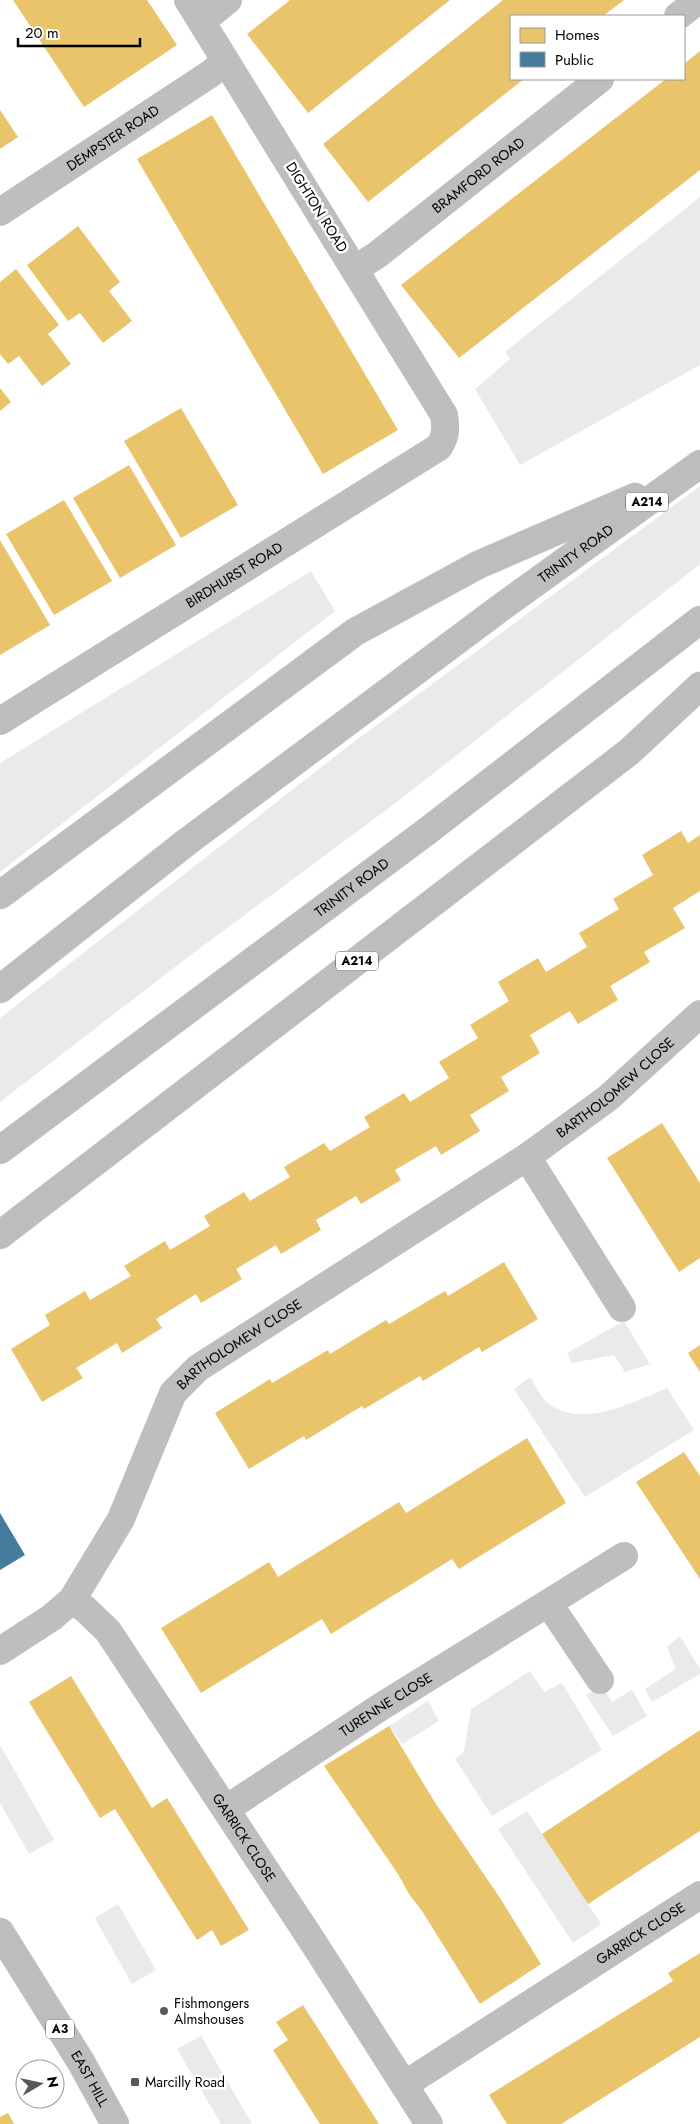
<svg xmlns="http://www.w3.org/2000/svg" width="700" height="2124" viewBox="0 0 700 2124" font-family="Jost,sans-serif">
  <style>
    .green { fill: #eaeaea }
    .homes { fill: #e9c46a }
    .public { fill: #457b9d }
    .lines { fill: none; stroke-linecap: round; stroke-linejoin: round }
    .trunk-casing { stroke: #dbdbdb; stroke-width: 29 }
    .minor { stroke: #bebebe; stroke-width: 28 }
    .trunk { stroke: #bdbdbd; stroke-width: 28 }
    .poi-dot { fill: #595959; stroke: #fff; stroke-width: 2 }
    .labels { text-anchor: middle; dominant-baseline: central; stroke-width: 5; stroke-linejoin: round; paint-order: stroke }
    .shield { fill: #fff; stroke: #4c4c4c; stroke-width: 1 }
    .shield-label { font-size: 12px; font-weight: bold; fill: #000 }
    .street-label { font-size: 14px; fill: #000; stroke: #fff }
    .poi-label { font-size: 14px; fill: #000; stroke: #fff; text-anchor: start }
  </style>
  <rect width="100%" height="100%" fill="#fff"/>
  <path class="green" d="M 700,197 L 700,365 L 520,465 L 475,389 L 510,359 L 505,352 Z
    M 700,486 L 700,564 L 397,802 L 188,957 L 0,1102 L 0,1018 L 351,744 Z
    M 311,571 L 335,611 L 0,872 L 0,763 Z
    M 624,1321 L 650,1364 L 625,1372 L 614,1355 L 572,1363 L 567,1353 Z
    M 530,1377 C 536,1386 542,1400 550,1405 C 585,1428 634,1402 667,1388 L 694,1430 L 585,1497 L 514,1389 Z
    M 680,1636 L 700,1669 L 700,1674 L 652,1702 L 645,1689 L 676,1669 L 667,1647 Z
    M 530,1671 L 544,1692 L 562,1683 L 602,1750 L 492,1816 L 455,1759 L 464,1752 L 471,1709 Z
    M 602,1686 L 612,1702 L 632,1690 L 647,1716 L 613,1736 L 586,1695 Z
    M 428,1701 L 439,1721 L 402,1744 L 389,1726 Z
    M 0,1745 L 54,1840 L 29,1854 L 0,1803 Z
    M 527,1811 L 601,1924 L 573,1943 L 498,1829 Z
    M 118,1904 L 156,1970 L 132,1984 L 95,1918 Z
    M 201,2036 L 252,2124 L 221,2124 L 177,2049 Z"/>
  <path class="homes" d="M 13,0 L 147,0 L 177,45 L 84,107 Z
    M 290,0 L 450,0 L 308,113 L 247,34 Z
    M 503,0 L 624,0 L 603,16 L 511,16 L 511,79 L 524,79 L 368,202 L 323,144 Z
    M 700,51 L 700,170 L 459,358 L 401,285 L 666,79 L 684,79 L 684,64 Z
    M 0,110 L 18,137 L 0,149 Z
    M 212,115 L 398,430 L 323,474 L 137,159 Z
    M 78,226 L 120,282 L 109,291 L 132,321 L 103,343 L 80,313 L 68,321 L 27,265 Z
    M 16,269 L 59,325 L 48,334 L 71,364 L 42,386 L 19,356 L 8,364 L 0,354 L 0,282 Z
    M 0,388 L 11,402 L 0,411 Z
    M 181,408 L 238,505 L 181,538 L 124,441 Z
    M 129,465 L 176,545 L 120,578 L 73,498 Z
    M 64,500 L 112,581 L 54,615 L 6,534 Z
    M 0,540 L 50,625 L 0,655 Z
    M 681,831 L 688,843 L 700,835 L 700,891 L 673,908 L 685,928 L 644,952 L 650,962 L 610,986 L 618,1000 L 578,1024 L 570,1011 L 530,1035 L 540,1053 L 501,1077 L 509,1091 L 470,1115 L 480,1131 L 441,1155 L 436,1146 L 395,1170 L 401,1180 L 361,1204 L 356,1196 L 316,1220 L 321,1230 L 281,1254 L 276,1245 L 236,1269 L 242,1279 L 201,1303 L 196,1294 L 156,1319 L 162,1328 L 122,1353 L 117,1343 L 76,1368 L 83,1378 L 42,1402 L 11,1349 L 50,1325 L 45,1315 L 85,1291 L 90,1300 L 131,1276 L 124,1266 L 165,1241 L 170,1250 L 210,1226 L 204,1216 L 244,1192 L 250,1201 L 290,1177 L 284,1167 L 324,1143 L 330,1151 L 370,1127 L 364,1117 L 404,1093 L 410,1102 L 449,1078 L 439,1062 L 478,1038 L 470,1025 L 509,1001 L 498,982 L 538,958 L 546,972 L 587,947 L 579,933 L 619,909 L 613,899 L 653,875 L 642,855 Z
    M 662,1123 L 700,1183 L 700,1258 L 679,1272 L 607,1158 Z
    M 504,1262 L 538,1319 L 482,1352 L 479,1347 L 423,1381 L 420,1376 L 364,1409 L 362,1406 L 306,1440 L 304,1436 L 249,1469 L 215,1413 L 270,1379 L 272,1383 L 328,1350 L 330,1354 L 386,1320 L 389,1324 L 445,1291 L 448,1296 Z
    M 700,1345 L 700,1372 L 688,1353 Z
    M 527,1438 L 566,1503 L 459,1569 L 452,1559 L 331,1634 L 322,1619 L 201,1693 L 161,1628 L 269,1562 L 278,1577 L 399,1502 L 406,1513 Z
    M 684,1452 L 700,1476 L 700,1579 L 636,1482 Z
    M 71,1676 L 152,1808 L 167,1798 L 249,1930 L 221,1946 L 212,1930 L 197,1940 L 115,1809 L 100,1818 L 29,1702 Z
    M 389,1726 L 434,1801 L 500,1898 L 541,1964 L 480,2004 L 422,1911 L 409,1894 L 398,1874 L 324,1766 Z
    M 700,1730 L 700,1831 L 588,1904 L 542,1834 Z
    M 700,1953 L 700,2037 L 561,2124 L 507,2124 L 489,2095 L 673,1981 L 668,1973 Z
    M 303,2005 L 351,2080 L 379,2124 L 320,2124 L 273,2050 L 288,2040 L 276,2022 Z
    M 8,2113 L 14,2124 L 0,2124 L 0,2117 Z"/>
  <path class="public" d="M 0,1513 L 25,1555 L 0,1570 Z"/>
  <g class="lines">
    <g class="trunk-casing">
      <g id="trunk">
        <path d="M 0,895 L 355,632 L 478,565 L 635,497"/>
        <path id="s8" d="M 0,989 L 188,841 L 503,606 L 700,464"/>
        <path id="s9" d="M 0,1150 L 426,832 L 700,620"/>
        <path d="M 0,1235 L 629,752 L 700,686"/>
        <path id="s10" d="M 0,1932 L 81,2062 L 115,2124"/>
      </g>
    </g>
    <g class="minor">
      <path d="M 678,16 L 699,0"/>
      <path d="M 202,21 L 228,0"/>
      <path id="s1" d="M 0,212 L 210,74 L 225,62"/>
      <path id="s2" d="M 355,269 L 377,255 L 600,79"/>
      <path id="s3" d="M 0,721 L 439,447 C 446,436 446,428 444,415 L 188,0"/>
      <path d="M 527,1157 L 622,1308"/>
      <path id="s4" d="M 72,1600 L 85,1609 L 108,1631 L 313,1942 L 429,2124"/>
      <path d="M 549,1604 L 600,1680"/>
      <path id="s5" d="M 0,1651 L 51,1618 L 72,1600 L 121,1519 L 173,1393 L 198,1368 L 527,1157 L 608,1098 L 700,1014"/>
      <path id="s6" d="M 226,1809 L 382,1706 L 624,1556"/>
      <path id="s7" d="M 404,2085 L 700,1895"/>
    </g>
    <use href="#trunk" class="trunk"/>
  </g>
  <g class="poi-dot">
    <circle cx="164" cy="2011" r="5"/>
    <rect x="130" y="2077" width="10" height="10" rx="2.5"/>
  </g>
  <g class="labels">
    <g class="shield">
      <rect x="626" y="492.5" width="42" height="19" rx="4"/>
      <rect x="336" y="951.5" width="42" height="19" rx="4"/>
      <rect x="46" y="2019.5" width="28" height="19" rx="4"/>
    </g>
    <g class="shield-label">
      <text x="647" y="502">A214</text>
      <text x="357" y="961">A214</text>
      <text x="60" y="2029">A3</text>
    </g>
    <g class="street-label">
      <text stroke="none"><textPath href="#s1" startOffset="135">DEMPSTER ROAD</textPath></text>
      <text stroke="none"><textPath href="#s2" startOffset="155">BRAMFORD ROAD</textPath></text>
      <text transform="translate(317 207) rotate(58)">DIGHTON ROAD</text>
      <text stroke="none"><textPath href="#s8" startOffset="722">TRINITY ROAD</textPath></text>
      <text stroke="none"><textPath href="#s3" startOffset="276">BIRDHURST ROAD</textPath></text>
      <text stroke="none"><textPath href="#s9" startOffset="439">TRINITY ROAD</textPath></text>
      <text stroke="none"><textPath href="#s5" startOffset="858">BARTHOLOMEW CLOSE</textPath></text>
      <text stroke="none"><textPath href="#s5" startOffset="402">BARTHOLOMEW CLOSE</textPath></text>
      <text stroke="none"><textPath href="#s6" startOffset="191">TURENNE CLOSE</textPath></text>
      <text stroke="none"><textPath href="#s4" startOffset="295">GARRICK CLOSE</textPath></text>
      <text stroke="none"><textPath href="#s7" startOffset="281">GARRICK CLOSE</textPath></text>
      <text stroke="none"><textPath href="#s10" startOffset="172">EAST HILL</textPath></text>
    </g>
    <g class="poi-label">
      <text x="174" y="2003">Fishmongers<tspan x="174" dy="16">Almshouses</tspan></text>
      <text x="145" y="2082">Marcilly Road</text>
    </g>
  </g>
  <rect x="510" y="15" width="175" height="65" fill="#ffffff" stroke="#999999"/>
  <rect x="520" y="28" width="25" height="15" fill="#e9c46a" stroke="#999999"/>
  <text x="555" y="40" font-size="15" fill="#000000">Homes</text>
  <rect x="520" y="52" width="25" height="15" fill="#457b9d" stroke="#999999"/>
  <text x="555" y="65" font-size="15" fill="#000000">Public</text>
  <g transform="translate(40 2084) rotate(81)"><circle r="24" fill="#ffffff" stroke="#999999"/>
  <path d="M0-4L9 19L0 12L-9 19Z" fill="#595959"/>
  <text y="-8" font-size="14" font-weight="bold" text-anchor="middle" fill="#000000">N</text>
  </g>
  <path d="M18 38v8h122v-8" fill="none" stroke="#000000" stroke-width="2.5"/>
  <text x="25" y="38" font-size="15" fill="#000000" stroke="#ffffff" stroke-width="4" paint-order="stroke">20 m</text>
</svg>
